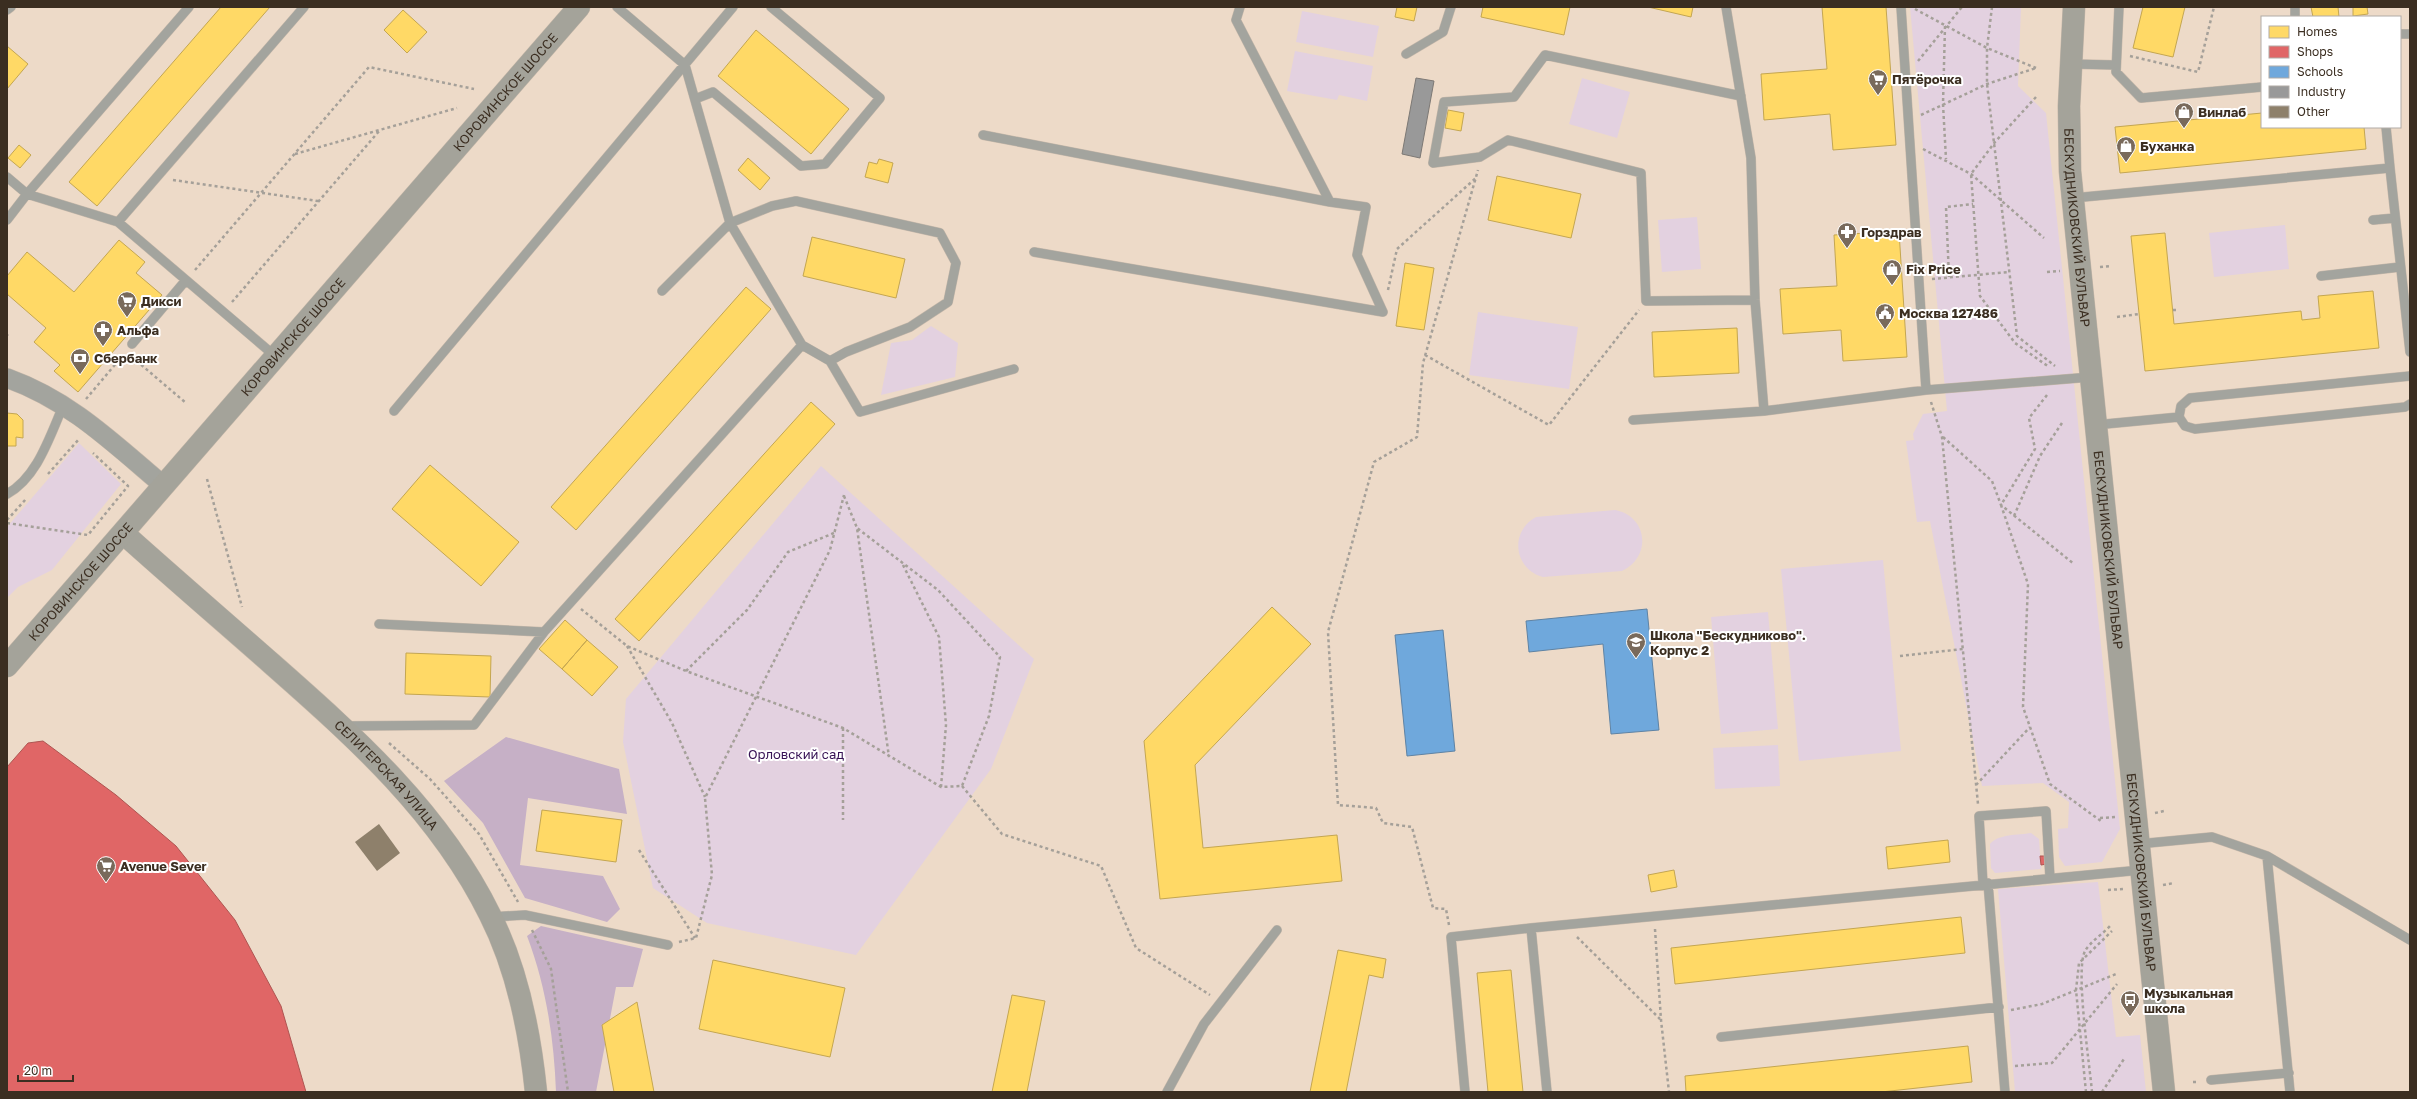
<svg xmlns="http://www.w3.org/2000/svg" width="2417" height="1099" viewBox="0 0 2417 1099" font-family="'Golos Text',sans-serif">
  <style>
    .green { fill: #e3d1e0 }
    .forest { fill: #c6b0c6 }
    .homes { fill: #ffd966; stroke: #c4a651 }
    .shops { fill: #e06666; stroke: #ae5551 }
    .schools { fill: #6fa8dc; stroke: #5f83a4 }
    .industry { fill: #999; stroke: #7d7975 }
    .building { fill: #8e806b }
    .lines { fill: none; stroke-linecap: round; stroke-linejoin: round }
    .lane-casing { stroke: #c6b8aa; stroke-width: 10 }
    .street-casing { stroke: #c6b8aa; stroke-width: 20 }
    .secondary-casing { stroke: #c6b8aa; stroke-width: 23 }
    .path { stroke: #a5a099; stroke-width: 2.5; stroke-dasharray: 3 3; stroke-linecap: butt }
    .lane { stroke: #a3a49e; stroke-width: 9 }
    .street { stroke: #a3a49e; stroke-width: 19 }
    .secondary { stroke: #a4a39a; stroke-width: 22 }
    .labels { text-anchor: middle; dominant-baseline: central; stroke-width: 4; stroke-linejoin: round; paint-order: stroke }
    .poi-label { font-size: 13px; font-weight: bold; fill: #3b2e21; stroke: #fff; text-anchor: start }
    .street-label { font-size: 13px; fill: #3b2e21; stroke: #fff }
    .park-label { font-size: 13px; fill: #371355; stroke: #fff }
  </style>
  <rect width="100%" height="100%" fill="#eddac8"/>
  <path class="green" d="M 1910,7 L 2021,7 L 2018,86 L 2046,113 L 2120,829 L 2102,862 L 2065,866 L 2059,857 L 2058,829 L 2068,828 L 2069,802 L 2043,783 L 1982,786 L 1930,521 L 1917,522 L 1906,441 L 1914,440 L 1913,434 L 1923,414 L 1947,411 Z
    M 1302,11 L 1379,26 L 1373,57 L 1296,42 Z
    M 1295,51 L 1373,66 L 1367,101 L 1339,95 L 1337,100 L 1287,91 Z
    M 1582,78 L 1630,92 L 1617,138 L 1569,124 Z
    M 1697,217 L 1701,269 L 1662,272 L 1658,220 Z
    M 2285,225 L 2289,269 L 2214,277 L 2209,233 Z
    M 1478,312 L 1578,327 L 1569,389 L 1469,375 Z
    M 931,326 L 958,343 L 955,377 L 881,395 L 891,343 L 912,340 Z
    M 79,443 L 121,484 L 52,570 L 18,587 L 7,598 L 7,527 Z
    M 821,466 L 1034,659 L 991,769 L 856,955 L 707,923 L 653,888 L 623,742 L 626,699 Z
    M 1615,510 C 1648,516 1652,557 1622,571 L 1543,577 C 1514,569 1509,532 1536,517 Z
    M 1883,560 L 1901,751 L 1799,761 L 1781,569 Z
    M 1768,612 L 1778,729 L 1721,734 L 1711,617 Z
    M 1778,745 L 1780,786 L 1715,789 L 1713,748 Z
    M 2031,833 L 2039,839 L 2041,869 L 1995,873 L 1991,868 L 1990,844 C 1998,834 2018,835 2031,833 Z
    M 2098,882 L 2116,1037 L 2140,1035 L 2146,1092 L 2015,1092 L 1998,889 Z"/>
  <path class="forest" d="M 506,737 L 619,769 L 627,814 L 528,798 L 520,865 L 603,876 L 620,909 L 607,922 L 525,898 L 483,823 L 444,781 Z
    M 541,926 L 643,949 L 633,987 L 616,987 L 596,1092 L 556,1092 C 554,1038 546,986 527,936 Z"/>
  <path class="homes" d="M 221,7 L 270,7 L 97,206 L 69,182 Z
    M 1397,7 L 1417,7 L 1414,21 L 1395,17 Z
    M 1483,7 L 1570,7 L 1564,35 L 1481,17 Z
    M 1648,7 L 1693,7 L 1691,17 Z
    M 1822,7 L 1886,7 L 1896,145 L 1833,150 L 1830,114 L 1764,120 L 1761,74 L 1827,69 Z
    M 2143,7 L 2185,7 L 2173,57 L 2133,48 Z
    M 2311,7 L 2338,7 L 2339,17 L 2313,17 Z
    M 2353,7 L 2367,7 L 2368,14 L 2353,16 Z
    M 403,10 L 427,32 L 407,53 L 384,30 Z
    M 756,30 L 849,109 L 811,154 L 718,76 Z
    M 7,46 L 28,64 L 7,89 Z
    M 1448,110 L 1464,113 L 1461,131 L 1445,128 Z
    M 2262,113 L 2262,127 L 2364,127 L 2366,149 L 2120,173 L 2115,127 Z
    M 19,145 L 31,155 L 20,168 L 8,158 Z
    M 748,158 L 770,178 L 760,190 L 738,170 Z
    M 879,159 L 893,163 L 888,183 L 865,177 L 869,162 L 877,164 Z
    M 1497,176 L 1581,194 L 1571,238 L 1488,220 Z
    M 1899,231 L 1907,357 L 1843,361 L 1841,330 L 1783,334 L 1780,289 L 1837,286 L 1834,235 Z
    M 2165,233 L 2174,324 L 2301,311 L 2302,320 L 2320,318 L 2318,296 L 2373,291 L 2379,348 L 2145,371 L 2131,236 Z
    M 812,237 L 905,259 L 896,298 L 803,276 Z
    M 119,240 L 145,262 L 136,273 L 162,295 L 78,392 L 54,371 L 60,365 L 34,342 L 46,328 L 7,294 L 7,276 L 27,252 L 74,292 Z
    M 1405,263 L 1434,268 L 1424,330 L 1396,326 Z
    M 746,287 L 771,309 L 576,530 L 551,507 Z
    M 1737,328 L 1739,373 L 1654,377 L 1652,332 Z
    M 811,402 L 835,424 L 639,641 L 615,619 Z
    M 7,413 L 17,414 L 23,420 L 23,438 L 16,437 L 16,446 L 7,446 Z
    M 430,465 L 519,542 L 481,586 L 392,509 Z
    M 1272,607 L 1311,644 L 1195,765 L 1203,848 L 1337,835 L 1342,881 L 1160,899 L 1144,741 Z
    M 565,620 L 587,640 L 562,669 L 539,649 Z
    M 587,640 L 618,667 L 592,696 L 562,669 Z
    M 406,653 L 491,656 L 490,697 L 405,694 Z
    M 542,810 L 622,820 L 616,862 L 536,851 Z
    M 1948,840 L 1950,862 L 1888,869 L 1886,847 Z
    M 1674,870 L 1677,887 L 1651,892 L 1648,875 Z
    M 1961,917 L 1965,953 L 1675,984 L 1671,948 Z
    M 1338,950 L 1386,959 L 1383,978 L 1369,975 L 1346,1092 L 1310,1092 Z
    M 713,960 L 845,988 L 830,1057 L 699,1029 Z
    M 1511,970 L 1523,1092 L 1488,1092 L 1477,973 Z
    M 1012,995 L 1045,1001 L 1027,1092 L 992,1092 Z
    M 637,1002 L 654,1092 L 614,1092 L 602,1025 Z
    M 1968,1046 L 1972,1082 L 1881,1092 L 1686,1092 L 1685,1076 Z"/>
  <path class="shops" d="M 43,741 L 116,795 L 176,846 L 235,920 L 281,1006 L 306,1092 L 7,1092 L 7,767 L 28,743 Z
    M 2040,856 L 2047,856 L 2047,864 L 2041,865 Z"/>
  <path class="schools" d="M 1647,609 L 1659,730 L 1611,734 L 1603,644 L 1529,652 L 1526,621 Z
    M 1443,630 L 1455,751 L 1407,756 L 1395,635 Z"/>
  <path class="industry" d="M 1416,78 L 1434,81 L 1420,158 L 1402,154 Z"/>
  <path class="building" d="M 379,824 L 400,853 L 377,871 L 355,842 Z"/>
  <g class="lines">
    <g class="lane-casing">
      <path id="lane" d="M 617,7 L 685,65 L 730,223 L 802,345 L 830,361 L 860,412 L 1014,369
        M 1240,7 L 1236,20 L 1330,202 L 1366,207 L 1357,255 L 1383,312
        M 1726,7 L 1751,158 L 1755,300 L 1764,411 L 1926,390 L 2091,377
        M 1901,7 L 1926,390
        M 2119,7 L 2116,72 L 2141,98 L 2262,87
        M 7,10 L 11,7
        M 2295,17 L 2295,7
        M 2400,34 L 2410,34
        M 1406,54 L 1443,32 L 1451,7
        M 2071,64 L 2115,65
        M 1741,96 L 1545,55 L 1514,97 L 1444,102 L 1433,163 L 1480,157 L 1508,140 L 1641,173 L 1646,301 L 1755,300
        M 695,99 L 713,92 L 801,166 L 825,164 L 880,98 L 771,7
        M 983,135 L 1330,202
        M 2390,168 L 2410,352
        M 7,177 L 27,194 L 118,222 L 275,356
        M 2073,198 L 2390,168 L 2386,127
        M 7,220 L 27,194 L 189,7
        M 2373,220 L 2395,218
        M 118,222 L 304,7
        M 1034,252 L 1383,312
        M 2321,276 L 2400,267
        M 662,291 L 730,223 L 772,206 L 796,201 L 940,233 L 956,263 L 948,302 L 910,327 L 846,352 L 830,361
        M 132,344 L 186,280
        M 394,411 L 733,7
        M 2179,417 L 2181,406 L 2190,398 L 2410,376
        M 1633,420 L 1764,411
        M 2095,425 L 2179,417 L 2185,426 L 2195,429 L 2405,407 L 2410,404
        M 7,494 C 38,477 50,435 64,404
        M 379,624 L 544,632 L 802,345
        M 346,726 L 474,725 L 544,632
        M 2138,844 L 2212,837 L 2267,856 L 2410,940
        M 2267,856 L 2290,1092
        M 1988,883 L 2005,1092
        M 1983,884 L 1979,816 L 2046,811 L 2050,878
        M 491,917 L 525,915 L 668,945
        M 1531,928 L 2141,870
        M 1721,1037 L 1999,1007
        M 2211,1080 L 2289,1073
        M 1167,1092 L 1204,1024 L 1277,930
        M 1465,1092 L 1451,937 L 1531,928 L 1547,1092"/>
    </g>
    <g class="street-casing">
      <path id="street" d="M 7,378 C 71,401 113,443 164,486"/>
    </g>
    <g class="secondary-casing">
      <g id="secondary">
        <path id="s1" d="M 2074,7 L 2069,106 L 2070,171 L 2164,1092"/>
        <path id="s2" d="M 123,533 C 172,577 222,620 272,664 C 356,738 440,813 490,915 C 517,968 530,1033 536,1092"/>
        <path id="s3" d="M 7,666 L 579,7"/>
      </g>
    </g>
    <path class="path" d="M 1992,7 L 1987,48 L 1987,84 L 2017,336 L 2055,366
      M 1915,9 L 1987,48 L 2036,68
      M 1945,26 L 1943,104 L 1946,159
      M 2130,56 L 2198,72 L 2214,7
      M 1918,61 L 1962,7
      M 2036,97 L 1995,142 L 1971,174 L 1980,296 L 2015,343 L 2049,367
      M 1921,115 L 1987,84 L 2036,68
      M 1923,149 L 1971,174 L 2044,238
      M 295,154 L 457,108
      M 173,180 L 318,201
      M 2100,267 L 2111,266
      M 195,270 L 369,67 L 474,89
      M 2047,272 L 2060,271
      M 1949,277 L 1946,207 L 1973,204
      M 1932,279 L 2009,272
      M 1388,290 L 1397,249 L 1477,177
      M 232,302 L 380,130
      M 2173,310 L 2177,310
      M 2117,317 L 2139,314
      M 7,335 L 8,336
      M 1425,355 L 1549,425 L 1639,310
      M 132,357 L 186,403
      M 2047,395 L 2029,418 L 2035,449 L 2001,505 L 2028,584 L 2023,707 L 2050,784 L 2101,821
      M 86,399 L 124,354
      M 1931,402 L 1942,437 L 1978,804
      M 1943,437 L 1992,481 L 2001,505 L 2074,564
      M 48,474 L 79,439
      M 207,479 L 242,607
      M 844,496 L 857,528 L 889,757
      M 2014,516 L 2040,456 L 2062,423
      M 7,520 L 26,499
      M 7,523 L 88,535 L 128,486 L 93,453
      M 903,565 L 939,637 L 946,725 L 941,787
      M 581,609 L 627,646 L 686,671 L 843,728 L 941,787 L 962,786 L 989,716 L 1000,657 L 938,590 L 857,528
      M 627,646 L 672,723 L 705,797
      M 1900,656 L 1963,649
      M 686,671 L 747,610 L 788,552 L 834,533
      M 843,728 L 843,820
      M 389,743 L 430,779 L 479,834 L 518,902
      M 1976,785 L 2030,727
      M 962,786 L 1002,834 L 1101,866 L 1136,948 L 1210,995
      M 2155,813 L 2164,811
      M 2100,818 L 2117,817
      M 639,850 L 695,938
      M 2163,885 L 2174,883
      M 2108,890 L 2123,889
      M 1449,925 L 1446,909 L 1433,908 L 1412,827 L 1383,823 L 1376,808 L 1338,805 L 1328,632 L 1374,462 L 1417,437 L 1423,363 L 1478,170
      M 1655,929 L 1661,1020 L 1669,1092
      M 532,930 L 551,969 L 568,1092
      M 1577,937 L 1660,1019
      M 679,942 L 696,938 L 712,875 L 705,798 L 830,550 L 844,495
      M 2011,1010 L 2042,1004 L 2116,974
      M 2015,1066 L 2052,1063 L 2117,984
      M 2193,1082 L 2199,1082
      M 2086,1092 L 2076,990 L 2079,963 L 2112,931
      M 2092,1092 C 2090,1067 2075,970 2085,951 C 2090,942 2104,933 2111,925
      M 2102,1092 L 2124,1059"/>
    <use href="#lane" class="lane"/>
    <use href="#street" class="street"/>
    <use href="#secondary" class="secondary"/>
  </g>
  <defs>
    <g id="supermarket-pin" transform="scale(1)"><path d="M0 17L-7.5 6A9.5 9.5 0 1 1 7.5 6Z" fill="#796a5b" stroke="#fff"/><path d="M-6-5.5h2.5l.6 2H6L4.5 2H-2.5L-4.4-4H-6ZM-1.5 3.2a1.3 1.3 0 1 0 .1 0ZM3 3.2a1.3 1.3 0 1 0 .1 0Z" fill="#fff"/></g>
    <g id="shop-pin" transform="scale(1)"><path d="M0 17L-7.5 6A9.5 9.5 0 1 1 7.5 6Z" fill="#796a5b" stroke="#fff"/><path d="M-5-2.5h2.3a2.7 3.5 0 0 1 5.4 0H5L5.5 6h-11ZM-1.5-2.5h3a1.5 2.3 0 0 0-3 0Z" fill="#fff"/></g>
    <g id="pharmacy-pin" transform="scale(1)"><path d="M0 17L-7.5 6A9.5 9.5 0 1 1 7.5 6Z" fill="#796a5b" stroke="#fff"/><path d="M-2-6h4v4h4v4h-4v4h-4v-4h-4v-4h4Z" fill="#fff"/></g>
    <g id="civic-pin" transform="scale(1)"><path d="M0 17L-7.5 6A9.5 9.5 0 1 1 7.5 6Z" fill="#796a5b" stroke="#fff"/><path d="M-.6-6.5H3V-4.5H.6V-3L4-1V1h2V6H-6V1h2V-1L-.6-3ZM-1.2 2.5V6h2.4V2.5Z" fill="#fff"/></g>
    <g id="bank-pin" transform="scale(1)"><path d="M0 17L-7.5 6A9.5 9.5 0 1 1 7.5 6Z" fill="#796a5b" stroke="#fff"/><path d="M-6-4H6V4H-6ZM0-2.3a2.3 2.3 0 1 0 0 4.6a2.3 2.3 0 1 0 0-4.6Z" fill="#fff"/></g>
    <g id="school-pin" transform="scale(1)"><path d="M0 17L-7.5 6A9.5 9.5 0 1 1 7.5 6Z" fill="#796a5b" stroke="#fff"/><path d="M0-5L7-2L0 1L-7-2ZM-4 1L0 2.5L4 1V4Q0 6-4 4Z" fill="#fff"/></g>
    <g id="bus-pin" transform="scale(1)"><path d="M0 17L-7.5 6A9.5 9.5 0 1 1 7.5 6Z" fill="#796a5b" stroke="#fff"/><path d="M-5-6H5V4H4V6H2V4H-2V6H-4V4H-5ZM-3.5-4V0h7V-4ZM-3.5 1.2v1.5H-2V1.2ZM2 1.2v1.5H3.5V1.2Z" fill="#fff"/></g>
  </defs>
  <g fill-rule="evenodd">
    <use href="#supermarket-pin" x="1878" y="79"/>
    <use href="#shop-pin" x="2184" y="112"/>
    <use href="#shop-pin" x="2126" y="146"/>
    <use href="#pharmacy-pin" x="1847" y="232"/>
    <use href="#shop-pin" x="1892" y="269"/>
    <use href="#supermarket-pin" x="127" y="301"/>
    <use href="#civic-pin" x="1885" y="313"/>
    <use href="#pharmacy-pin" x="103" y="330"/>
    <use href="#bank-pin" x="80" y="358"/>
    <use href="#school-pin" x="1636" y="642"/>
    <use href="#supermarket-pin" x="106" y="866"/>
    <use href="#bus-pin" x="2130" y="1000"/>
  </g>
  <g class="labels">
    <g class="poi-label">
      <text x="1892" y="79">Пятёрочка</text>
      <text x="2198" y="112">Винлаб</text>
      <text x="2140" y="146">Буханка</text>
      <text x="1861" y="232">Горздрав</text>
      <text x="1906" y="269">Fix Price</text>
      <text x="141" y="301">Дикси</text>
      <text x="1899" y="313">Москва 127486</text>
      <text x="117" y="330">Альфа</text>
      <text x="94" y="358">Сбербанк</text>
      <text x="1650" y="635">Школа "Бескудниково".<tspan x="1650" dy="15">Корпус 2</tspan></text>
      <text x="120" y="866">Avenue Sever</text>
      <text x="2144" y="993">Музыкальная<tspan x="2144" dy="15">школа</tspan></text>
    </g>
    <g class="street-label">
      <text stroke="none"><textPath href="#s3" startOffset="760">КОРОВИНСКОЕ ШОССЕ</textPath></text>
      <text stroke="none"><textPath href="#s1" startOffset="221">БЕСКУДНИКОВСКИЙ БУЛЬВАР</textPath></text>
      <text stroke="none"><textPath href="#s3" startOffset="436">КОРОВИНСКОЕ ШОССЕ</textPath></text>
      <text stroke="none"><textPath href="#s1" startOffset="545">БЕСКУДНИКОВСКИЙ БУЛЬВАР</textPath></text>
      <text stroke="none"><textPath href="#s3" startOffset="112">КОРОВИНСКОЕ ШОССЕ</textPath></text>
      <text stroke="none"><textPath href="#s2" startOffset="358">СЕЛИГЕРСКАЯ УЛИЦА</textPath></text>
      <text stroke="none"><textPath href="#s1" startOffset="869">БЕСКУДНИКОВСКИЙ БУЛЬВАР</textPath></text>
    </g>
    <g class="park-label">
      <text x="796" y="754">Орловский сад</text>
    </g>
  </g>
  <rect width="2417" height="1099" fill="none" stroke="#3b2e21" stroke-width="16"/>
  <rect x="2261" y="16" width="140" height="112" fill="#ffffff" stroke="#b1aba6"/>
  <rect x="2269" y="26" width="20" height="12" fill="#ffd966" stroke="#b1aba6"/>
  <text x="2297" y="36" font-size="12" fill="#3b2e21">Homes</text>
  <rect x="2269" y="46" width="20" height="12" fill="#e06666" stroke="#b1aba6"/>
  <text x="2297" y="56" font-size="12" fill="#3b2e21">Shops</text>
  <rect x="2269" y="66" width="20" height="12" fill="#6fa8dc" stroke="#b1aba6"/>
  <text x="2297" y="76" font-size="12" fill="#3b2e21">Schools</text>
  <rect x="2269" y="86" width="20" height="12" fill="#999999" stroke="#b1aba6"/>
  <text x="2297" y="96" font-size="12" fill="#3b2e21">Industry</text>
  <rect x="2269" y="106" width="20" height="12" fill="#8e806b" stroke="#b1aba6"/>
  <text x="2297" y="116" font-size="12" fill="#3b2e21">Other</text>
  <path d="M18 1075v6h55v-6" fill="none" stroke="#3b2e21" stroke-width="2"/>
  <text x="24" y="1075" font-size="12" fill="#3b2e21" stroke="#ffffff" stroke-width="3" paint-order="stroke">20 m</text>
</svg>
